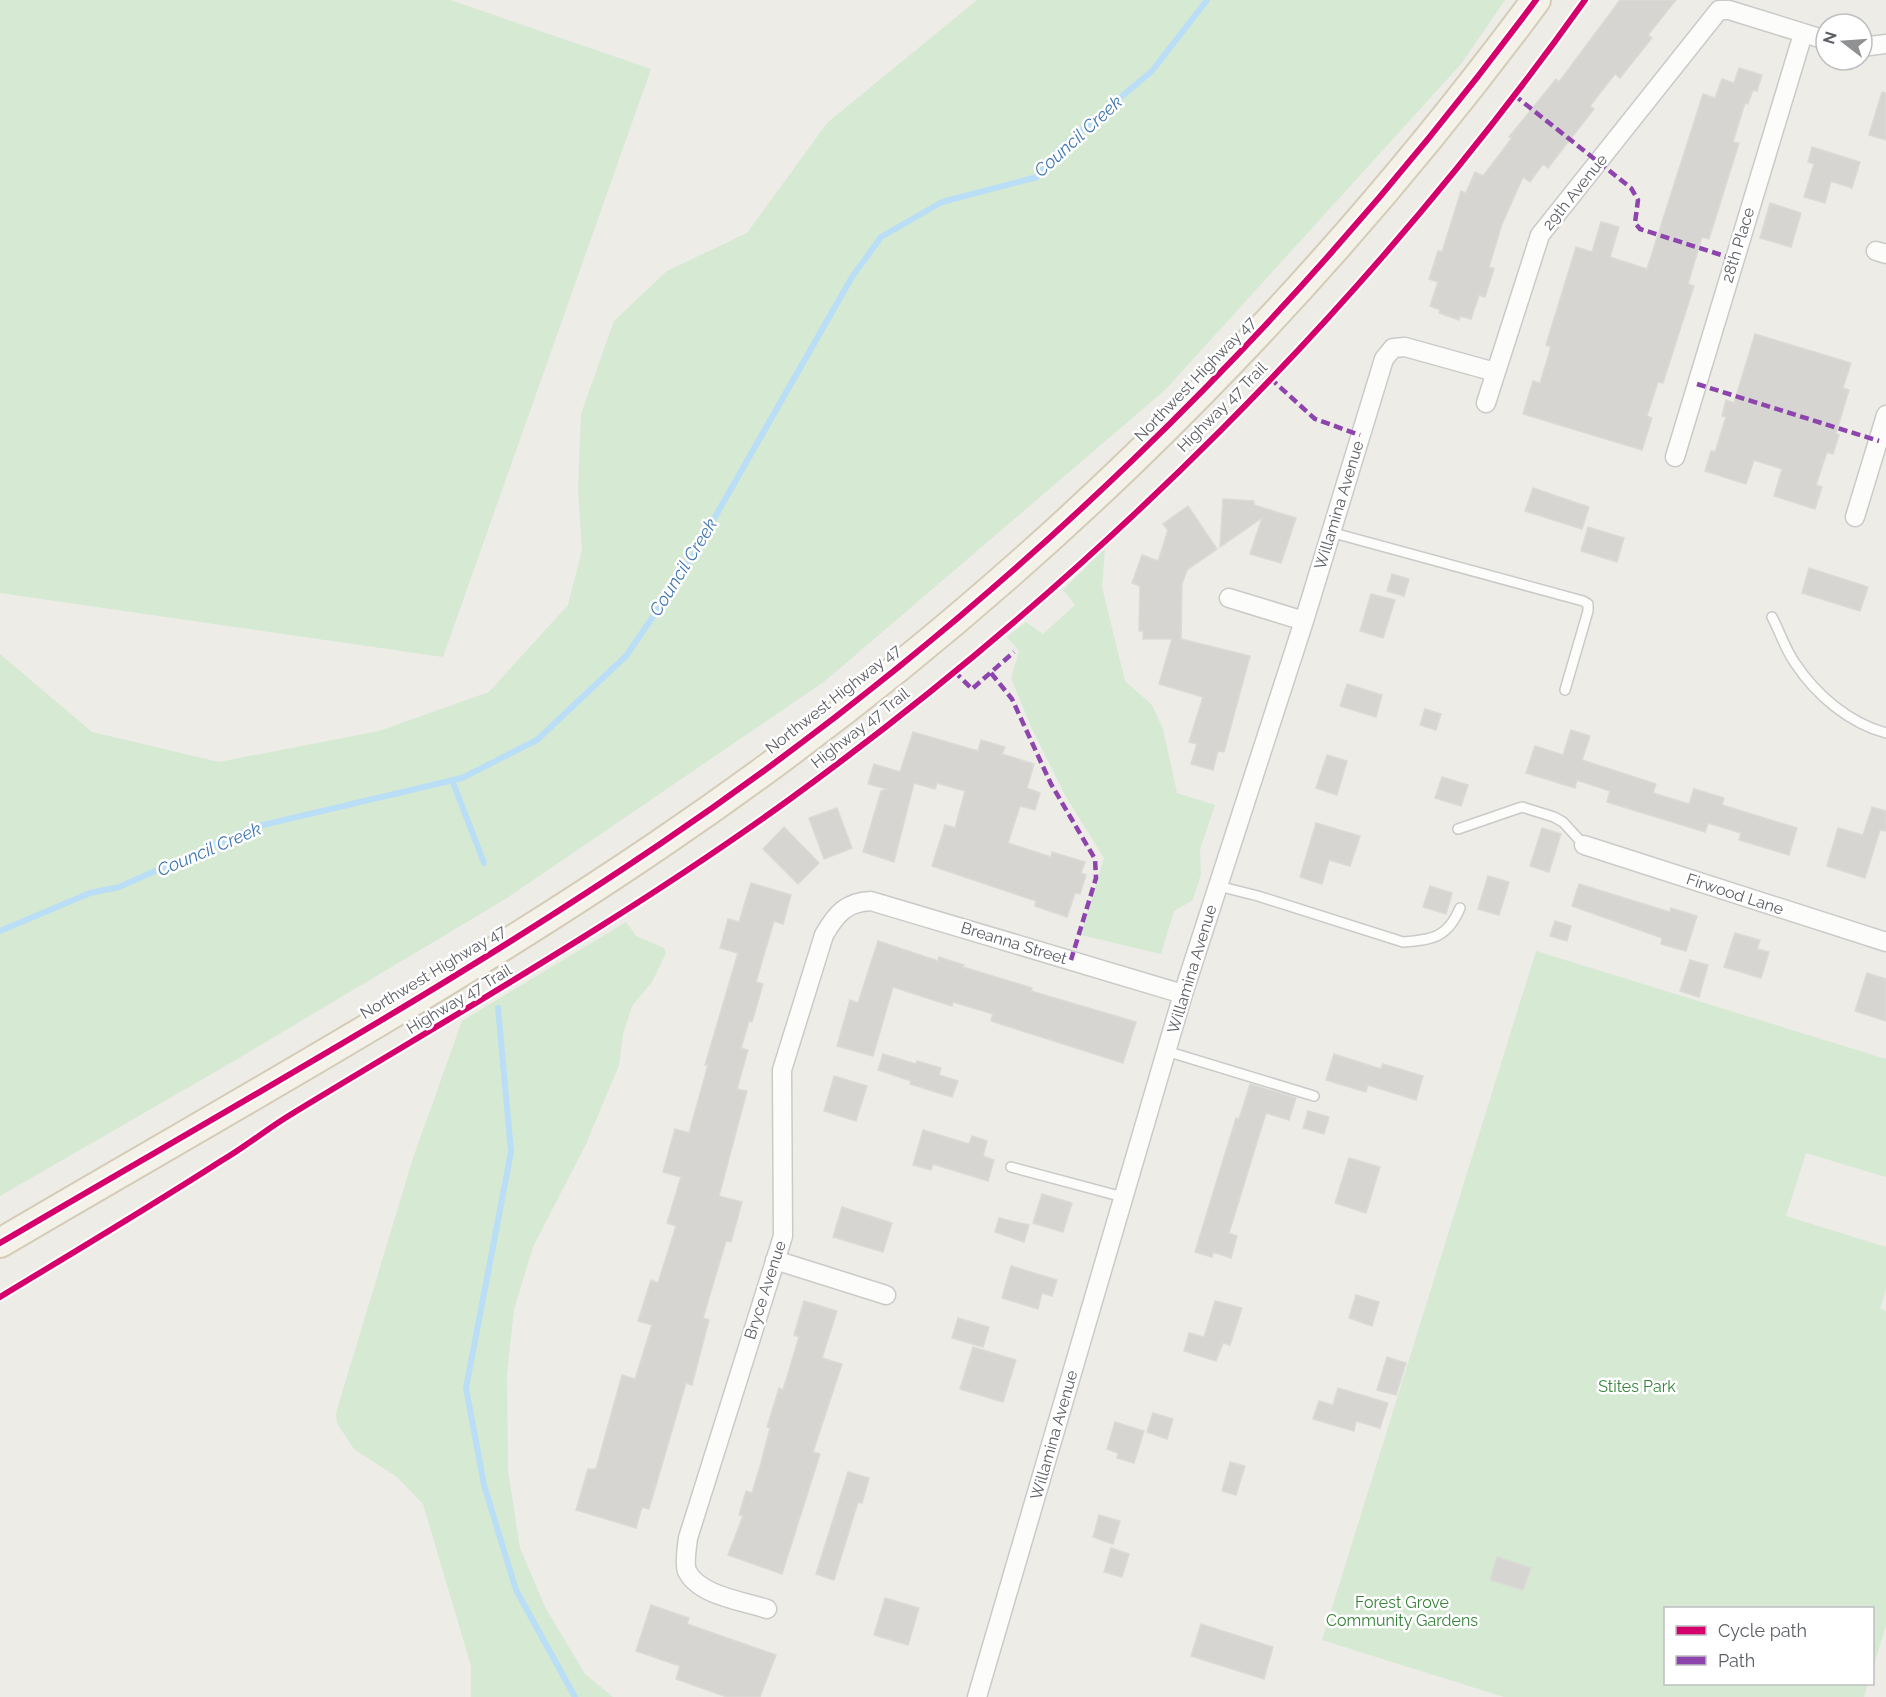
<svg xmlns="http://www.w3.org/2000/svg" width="1886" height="1697" viewBox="0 0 1886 1697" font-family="Raleway,sans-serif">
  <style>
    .green { fill: #d5e9d3 }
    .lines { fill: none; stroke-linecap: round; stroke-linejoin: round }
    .stream { stroke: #bbdef7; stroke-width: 6 }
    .building { fill: #d6d5d2; stroke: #dcdad6; stroke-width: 1.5 }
    .service-casing { stroke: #cacac9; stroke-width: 12 }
    .minor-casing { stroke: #cacac9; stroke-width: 21 }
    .primary-casing { stroke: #d4ccb6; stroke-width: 32 }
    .service { stroke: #fcfcfb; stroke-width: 9 }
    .minor { stroke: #fcfcfb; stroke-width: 18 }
    .primary { stroke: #f3f1e8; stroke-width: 28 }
    .quiet { stroke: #8e44ad; stroke-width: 4.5; stroke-dasharray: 9 4.5; stroke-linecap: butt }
    .cycleway-casing { stroke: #fff; stroke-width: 10 }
    .cycleway { stroke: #d6006c; stroke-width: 6 }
    .labels { text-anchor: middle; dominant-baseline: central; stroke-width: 5; stroke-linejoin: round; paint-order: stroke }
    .street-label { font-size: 16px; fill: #5d6065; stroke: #fff }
    .park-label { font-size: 16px; fill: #368339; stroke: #fff }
    .water-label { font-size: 18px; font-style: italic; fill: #4278b0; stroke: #fff }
  </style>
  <rect width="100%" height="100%" fill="#edece7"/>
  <path class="green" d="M 0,0 L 450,0 L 651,69 L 443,657 L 0,593 Z
    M 977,0 L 1505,0 L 1461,64 L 1165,390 L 825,681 L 507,898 L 234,1061 L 0,1196 L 0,654 L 92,732 L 219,762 L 379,731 L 489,692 L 568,605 L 582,550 L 578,490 L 581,414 L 614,321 L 667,271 L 747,233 L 827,123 Z
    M 1105,548 L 1102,587 L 1125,681 L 1152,705 L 1163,729 L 1177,793 L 1215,805 L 1200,849 L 1201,874 L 1193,900 L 1174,911 L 1161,954 L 1081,935 L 1104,858 L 1065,795 L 1032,729 L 1011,678 L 1019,651 L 1007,637 L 1026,622 L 1043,634 L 1075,605 L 1063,590 Z
    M 626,922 L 636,936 L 664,948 L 666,953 L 652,982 L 632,1006 L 623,1034 L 619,1065 L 586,1144 L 533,1247 L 514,1309 L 507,1375 L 508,1470 L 520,1548 L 546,1609 L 585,1674 L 613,1697 L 471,1697 L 471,1666 L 423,1504 L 397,1477 L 354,1449 L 337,1423 L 336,1413 L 413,1158 L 462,1021 Z
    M 1536,951 L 1886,1059 L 1886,1177 L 1806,1153 L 1786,1216 L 1886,1247 L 1886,1290 L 1880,1309 L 1886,1311 L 1886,1625 L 1873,1668 L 1872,1608 L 1666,1608 L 1666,1684 L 1868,1684 L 1864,1697 L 1504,1697 L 1322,1640 Z"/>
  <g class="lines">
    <path class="stream" d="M 452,780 L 484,863
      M 0,931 L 90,893 L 119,887 L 254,827 L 462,778 L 537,740 L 626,656 L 683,573 L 852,277 L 881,237 L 942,202 L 1037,177 L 1059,149 L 1152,71 L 1207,0
      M 498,1008 L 511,1152 L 466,1388 L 484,1485 L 516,1590 L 575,1697"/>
  </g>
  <path class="building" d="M 1620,0 L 1676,0 L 1648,35 L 1652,38 L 1620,78 L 1615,74 L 1590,106 L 1594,109 L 1548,168 L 1543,164 L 1530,182 L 1523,177 L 1502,224 L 1489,267 L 1494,269 L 1485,297 L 1479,295 L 1471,319 L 1460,316 L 1459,320 L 1439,313 L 1440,310 L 1430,306 L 1438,282 L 1429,279 L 1438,251 L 1442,252 L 1461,191 L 1466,193 L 1475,172 L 1483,176 L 1512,138 L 1509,137 L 1556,79 L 1559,82 Z
    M 1739,68 L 1762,75 L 1757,91 L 1753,90 L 1748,104 L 1745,103 L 1733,142 L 1739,143 L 1709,239 L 1702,237 L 1688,284 L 1694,286 L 1663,383 L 1658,382 L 1647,416 L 1652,418 L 1642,450 L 1523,414 L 1533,381 L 1540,383 L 1551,347 L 1546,345 L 1576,247 L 1592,252 L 1601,222 L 1619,227 L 1610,257 L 1647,269 L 1703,94 L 1715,98 L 1722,79 L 1734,83 Z
    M 1882,92 L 1886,93 L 1886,140 L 1869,135 Z
    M 1812,147 L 1860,162 L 1852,188 L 1831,181 L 1825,203 L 1804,197 L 1814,164 L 1808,162 Z
    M 1770,203 L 1801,213 L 1791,247 L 1760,238 Z
    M 1755,334 L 1851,363 L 1843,388 L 1849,390 L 1836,433 L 1839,435 L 1833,454 L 1827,452 L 1816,485 L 1822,487 L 1815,509 L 1774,496 L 1782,469 L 1754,460 L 1746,484 L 1705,471 L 1711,451 L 1715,452 L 1726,417 L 1722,416 L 1726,400 L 1734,403 Z
    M 1533,488 L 1589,507 L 1582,529 L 1525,511 Z
    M 1223,499 L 1254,501 L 1254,505 L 1296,518 L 1281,563 L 1250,554 L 1262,518 L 1220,547 Z
    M 1188,506 L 1217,549 L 1187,570 L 1182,584 L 1181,639 L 1250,656 L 1224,752 L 1218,751 L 1213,770 L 1191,764 L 1197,744 L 1189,742 L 1203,697 L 1159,684 L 1172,639 L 1143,639 L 1143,631 L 1139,631 L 1140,586 L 1132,583 L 1142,555 L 1158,561 L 1168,530 L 1163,524 Z
    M 1588,527 L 1624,538 L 1617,562 L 1581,551 Z
    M 1809,568 L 1868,587 L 1860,611 L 1802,593 Z
    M 1392,574 L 1409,579 L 1404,596 L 1387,591 Z
    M 1371,594 L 1395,600 L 1383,638 L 1360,631 Z
    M 1347,684 L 1382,695 L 1376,717 L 1340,706 Z
    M 1425,709 L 1441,714 L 1436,730 L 1420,725 Z
    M 1571,730 L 1590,736 L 1582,760 L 1656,784 L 1653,793 L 1689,804 L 1694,789 L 1724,798 L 1722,805 L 1797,828 L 1789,855 L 1739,840 L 1741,833 L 1708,823 L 1705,832 L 1607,802 L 1610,791 L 1577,780 L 1575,788 L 1526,773 L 1535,746 L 1563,755 Z
    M 913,732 L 978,751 L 981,740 L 1005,747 L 1002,754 L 1034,764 L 1027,788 L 1040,793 L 1035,810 L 1020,806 L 1008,843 L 1051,857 L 1052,852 L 1085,862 L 1081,873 L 1086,875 L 1080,894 L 1075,893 L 1067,917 L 1035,906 L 1036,901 L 932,866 L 945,825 L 955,828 L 965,791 L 937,783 L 935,789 L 914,783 L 894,862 L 863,852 L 881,791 L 887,789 L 868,784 L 874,764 L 900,772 Z
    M 1327,755 L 1347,761 L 1337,795 L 1316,788 Z
    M 1442,777 L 1468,785 L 1461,806 L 1435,798 Z
    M 1872,807 L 1886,811 L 1886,831 L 1880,830 L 1865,878 L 1827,866 L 1838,828 L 1863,835 Z
    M 837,808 L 852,848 L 824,859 L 809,818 Z
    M 1316,823 L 1360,836 L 1350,866 L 1329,860 L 1322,884 L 1300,877 Z
    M 784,827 L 819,863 L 798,884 L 763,849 Z
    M 1542,828 L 1561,834 L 1549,872 L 1530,866 Z
    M 1488,876 L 1509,882 L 1499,915 L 1478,909 Z
    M 751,883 L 791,895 L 783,924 L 774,921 L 756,982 L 763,984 L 752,1022 L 749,1021 L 741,1048 L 748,1050 L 737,1089 L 747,1091 L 719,1196 L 742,1202 L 731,1242 L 726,1241 L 703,1318 L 709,1320 L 692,1385 L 686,1383 L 649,1509 L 642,1507 L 636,1528 L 576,1510 L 588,1469 L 596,1469 L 622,1375 L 635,1379 L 652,1325 L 638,1321 L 651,1280 L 658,1283 L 676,1226 L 667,1223 L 681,1177 L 663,1172 L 675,1129 L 689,1133 L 708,1065 L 705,1065 L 738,953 L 720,948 L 728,919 L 739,922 Z
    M 1579,884 L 1670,912 L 1671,908 L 1697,916 L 1686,951 L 1661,944 L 1662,938 L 1572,906 Z
    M 1430,886 L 1452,893 L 1446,914 L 1423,907 Z
    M 1555,921 L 1571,926 L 1567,941 L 1550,936 Z
    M 1735,933 L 1760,940 L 1757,949 L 1769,952 L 1761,978 L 1724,967 Z
    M 878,941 L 938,961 L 939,957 L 964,965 L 963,967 L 1032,988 L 1031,991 L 1136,1022 L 1123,1063 L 991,1021 L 993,1014 L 953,1002 L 952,1006 L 893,987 L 873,1056 L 837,1046 L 850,1000 L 858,1003 Z
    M 1690,960 L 1708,965 L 1699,997 L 1680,991 Z
    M 1867,973 L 1886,979 L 1886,1021 L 1855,1011 Z
    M 883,1054 L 916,1064 L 917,1061 L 941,1068 L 939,1075 L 958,1081 L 952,1097 L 910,1084 L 911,1081 L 878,1070 Z
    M 1334,1054 L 1381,1069 L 1383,1064 L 1423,1076 L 1416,1100 L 1368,1085 L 1366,1092 L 1326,1080 Z
    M 834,1076 L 867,1086 L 856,1121 L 824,1111 Z
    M 1250,1084 L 1296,1098 L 1289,1120 L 1266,1113 L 1229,1233 L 1237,1236 L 1231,1258 L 1213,1252 L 1212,1257 L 1195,1252 L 1236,1118 L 1239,1119 Z
    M 1308,1111 L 1329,1117 L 1324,1134 L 1303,1128 Z
    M 923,1130 L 969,1144 L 972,1136 L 987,1141 L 983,1156 L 994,1160 L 988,1181 L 933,1164 L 931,1170 L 913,1165 Z
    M 1349,1158 L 1380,1167 L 1366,1213 L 1335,1203 Z
    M 1042,1194 L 1072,1203 L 1063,1232 L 1033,1223 Z
    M 842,1207 L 892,1223 L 883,1252 L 833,1237 Z
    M 999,1218 L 1029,1225 L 1024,1242 L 995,1232 Z
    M 1011,1266 L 1057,1280 L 1052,1296 L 1042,1293 L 1038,1309 L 1002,1298 Z
    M 1356,1295 L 1379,1302 L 1372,1326 L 1349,1318 Z
    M 804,1301 L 837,1311 L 822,1358 L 842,1364 L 813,1452 L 820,1454 L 782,1574 L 728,1555 L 743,1516 L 739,1515 L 746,1491 L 752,1493 L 761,1463 L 770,1428 L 767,1427 L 779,1388 L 783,1390 L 799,1337 L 794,1335 Z
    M 1215,1301 L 1242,1308 L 1230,1345 L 1223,1343 L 1216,1361 L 1184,1351 L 1189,1333 L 1204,1337 Z
    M 958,1318 L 989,1327 L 983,1347 L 952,1338 Z
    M 973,1347 L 1016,1360 L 1003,1402 L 960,1389 Z
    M 1387,1357 L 1406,1363 L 1396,1395 L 1377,1390 Z
    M 1338,1388 L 1388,1403 L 1380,1428 L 1356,1421 L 1354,1431 L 1313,1419 L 1319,1401 L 1333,1405 Z
    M 1153,1413 L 1173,1419 L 1167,1439 L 1147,1432 Z
    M 1115,1422 L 1144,1431 L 1134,1463 L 1117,1458 L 1118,1453 L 1107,1449 Z
    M 1230,1462 L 1245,1466 L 1236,1495 L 1222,1491 Z
    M 848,1472 L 869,1478 L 862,1503 L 858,1502 L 834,1580 L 816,1574 Z
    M 1099,1515 L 1120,1521 L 1113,1544 L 1093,1537 Z
    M 1111,1548 L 1129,1554 L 1122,1577 L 1104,1572 Z
    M 1497,1557 L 1531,1568 L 1523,1590 L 1490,1580 Z
    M 885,1598 L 919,1608 L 908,1645 L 874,1635 Z
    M 651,1605 L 689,1618 L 687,1624 L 776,1655 L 760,1697 L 727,1697 L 676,1679 L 680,1666 L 636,1651 Z
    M 1201,1624 L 1273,1647 L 1264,1679 L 1191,1656 Z"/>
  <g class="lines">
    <g class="service-casing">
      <path id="service" d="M 1330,532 L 1583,601 L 1588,604 L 1588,611 L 1565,690
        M 1772,617 C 1780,632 1785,649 1795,663 C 1816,695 1849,723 1886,733
        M 1458,829 L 1522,807 L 1554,817 L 1563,822 L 1584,845
        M 1218,886 L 1258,896 L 1403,942 C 1433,940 1448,937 1460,908
        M 1166,1051 L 1314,1096
        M 1011,1167 L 1123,1197"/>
    </g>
    <g class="minor-casing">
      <path id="minor" d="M 1862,47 L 1886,44
        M 1876,251 L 1886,254
        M 1486,403 L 1540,235 L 1719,10 L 1729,10 L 1826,40
        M 1675,457 L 1803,34
        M 1855,517 L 1886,415
        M 1229,598 L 1304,621
        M 1584,845 L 1886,942
        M 775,1260 L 886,1295
        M 767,1609 C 744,1601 699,1596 687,1571 C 684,1563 687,1547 688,1538 L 783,1236 L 782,1070 L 824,935 C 836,914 846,902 871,901 L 1183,994
        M 977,1697 L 1183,994 L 1304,621 L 1384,359 L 1393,348 L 1405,347 L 1495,372"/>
    </g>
    <g class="primary-casing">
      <path id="primary" d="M 0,1243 C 221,1113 448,988 660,844 C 998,615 1293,328 1536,0"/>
    </g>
    <use href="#service" class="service"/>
    <use href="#minor" class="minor"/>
    <use href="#primary" class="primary"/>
    <path class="quiet" d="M 1514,95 L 1631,188 L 1638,200 L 1635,223 L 1640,229 L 1734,259
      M 1270,378 L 1315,419 L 1360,435
      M 1697,384 L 1879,441
      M 954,671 L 972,689 L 1014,652
      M 991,673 L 1012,699 L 1051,784 L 1095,859 L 1096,878 L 1071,960"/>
    <g class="cycleway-casing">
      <path id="cycleway" d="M 0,1243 C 221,1113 448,988 660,844 C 998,615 1293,328 1536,0
        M 0,1297 C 74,1252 148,1208 221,1161 C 245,1147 267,1129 290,1115 C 459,1012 630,915 790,799 C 1094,578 1367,306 1585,0"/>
    </g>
    <use href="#cycleway" class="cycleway"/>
  </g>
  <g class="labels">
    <g class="street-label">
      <text transform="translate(1575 192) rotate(-51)">29th Avenue</text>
      <text transform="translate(1738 245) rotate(-73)">28th Place</text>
      <text transform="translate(1195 379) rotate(-46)">Northwest Highway 47</text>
      <text transform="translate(1222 407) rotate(-45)">Highway 47 Trail</text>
      <text transform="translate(1339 505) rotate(-73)">Willamina Avenue</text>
      <text transform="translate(833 699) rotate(-38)">Northwest Highway 47</text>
      <text transform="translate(860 728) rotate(-38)">Highway 47 Trail</text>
      <text transform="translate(1735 894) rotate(18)">Firwood Lane</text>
      <text transform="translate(1014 943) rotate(17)">Breanna Street</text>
      <text transform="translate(1192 969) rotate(-73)">Willamina Avenue</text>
      <text transform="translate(433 972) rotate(-31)">Northwest Highway 47</text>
      <text transform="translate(459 999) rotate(-31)">Highway 47 Trail</text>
      <text transform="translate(765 1290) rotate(-72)">Bryce Avenue</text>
      <text transform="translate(1054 1435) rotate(-74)">Willamina Avenue</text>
    </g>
    <g class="park-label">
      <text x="1637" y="1386">Stites Park</text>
      <text x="1402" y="1602">Forest Grove<tspan x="1402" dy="18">Community Gardens</tspan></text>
    </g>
    <g class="water-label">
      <text transform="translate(1078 136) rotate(-42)">Council Creek</text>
      <text transform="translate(683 567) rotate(-58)">Council Creek</text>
      <text transform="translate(209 849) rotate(-23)">Council Creek</text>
    </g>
  </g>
  <rect x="1664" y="1607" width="210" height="78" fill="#ffffff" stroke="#bebfc1" stroke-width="1.5"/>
  <rect x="1676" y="1626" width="30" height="9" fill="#d6006c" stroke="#bebfc1" stroke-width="1.5"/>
  <text x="1718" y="1637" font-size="18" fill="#5d6065">Cycle path</text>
  <rect x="1676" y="1656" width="30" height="9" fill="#8e44ad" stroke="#bebfc1" stroke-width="1.5"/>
  <text x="1718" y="1667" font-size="18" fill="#5d6065">Path</text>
  <g transform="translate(1844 42) rotate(287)"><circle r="28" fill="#ffffff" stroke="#bebfc1" stroke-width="1.5"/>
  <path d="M0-4.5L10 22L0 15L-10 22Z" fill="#8f9192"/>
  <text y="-9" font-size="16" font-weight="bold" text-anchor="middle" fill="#5d6065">N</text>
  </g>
</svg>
